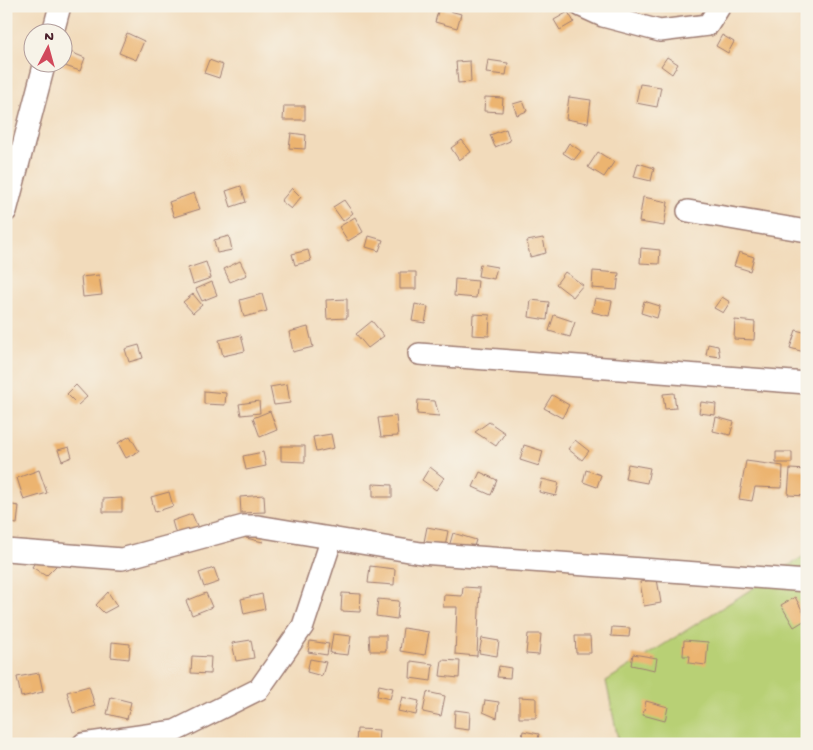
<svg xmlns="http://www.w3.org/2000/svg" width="813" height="750" viewBox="0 0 813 750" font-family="'Gochi Hand',sans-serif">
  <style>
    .green { fill: #b8d075; stroke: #817850 }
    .building { fill: #ecb470 }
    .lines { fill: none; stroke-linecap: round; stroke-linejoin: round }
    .street-casing { stroke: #9e7d73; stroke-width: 24 }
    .street { stroke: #fff; stroke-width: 21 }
  </style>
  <rect width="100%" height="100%" fill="#f7f3e8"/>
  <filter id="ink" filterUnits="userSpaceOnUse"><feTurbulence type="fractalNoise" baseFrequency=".02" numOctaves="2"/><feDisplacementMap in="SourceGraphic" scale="10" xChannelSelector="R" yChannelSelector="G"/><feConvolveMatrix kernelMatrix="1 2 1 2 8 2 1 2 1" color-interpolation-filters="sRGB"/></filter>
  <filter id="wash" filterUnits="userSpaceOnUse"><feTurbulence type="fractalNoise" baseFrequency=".0096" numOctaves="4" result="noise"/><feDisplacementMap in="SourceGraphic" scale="20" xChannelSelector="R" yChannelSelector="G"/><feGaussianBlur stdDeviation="1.12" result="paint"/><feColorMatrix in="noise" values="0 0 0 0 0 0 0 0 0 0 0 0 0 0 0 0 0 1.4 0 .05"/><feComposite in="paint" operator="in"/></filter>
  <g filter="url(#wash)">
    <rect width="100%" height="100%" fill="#f2dbbb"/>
    <path class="green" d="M 807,554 L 807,744 L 619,744 L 606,681 Z"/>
    <g id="blocks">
      <path class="building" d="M 439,8 L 461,14 L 457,28 L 435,22 Z
        M 568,12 L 574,22 L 560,30 L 554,20 Z
        M 127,33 L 144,41 L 136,60 L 119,53 Z
        M 722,35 L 734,42 L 728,53 L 716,46 Z
        M 68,51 L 85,58 L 80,71 L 62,65 Z
        M 667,57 L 678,64 L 672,74 L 661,66 Z
        M 209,60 L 223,65 L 219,78 L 204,73 Z
        M 488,60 L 508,63 L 506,75 L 486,73 Z
        M 470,61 L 471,82 L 458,83 L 456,62 Z
        M 640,84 L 661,87 L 657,107 L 636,103 Z
        M 485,97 L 503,98 L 502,112 L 484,111 Z
        M 569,97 L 591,100 L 588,123 L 566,119 Z
        M 523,101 L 527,111 L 517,115 L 513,104 Z
        M 284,106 L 305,106 L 305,120 L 283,120 Z
        M 506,129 L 510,141 L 495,147 L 490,135 Z
        M 291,133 L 306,135 L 305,149 L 289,148 Z
        M 462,140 L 471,152 L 459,160 L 451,148 Z
        M 569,143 L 581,151 L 574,160 L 563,153 Z
        M 598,152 L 614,162 L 604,177 L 588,167 Z
        M 638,163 L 654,168 L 651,181 L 634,177 Z
        M 241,186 L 246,202 L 231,207 L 226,191 Z
        M 292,188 L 301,197 L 291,209 L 281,201 Z
        M 194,193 L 200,209 L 174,217 L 169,202 Z
        M 643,197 L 668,202 L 664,226 L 639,222 Z
        M 344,200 L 353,213 L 343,221 L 333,207 Z
        M 355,217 L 363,232 L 348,241 L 339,227 Z
        M 229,236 L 232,250 L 217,253 L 214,240 Z
        M 369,236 L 383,240 L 379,251 L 366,247 Z
        M 543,238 L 546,253 L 530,257 L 527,241 Z
        M 641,248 L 660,250 L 659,264 L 640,263 Z
        M 308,250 L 311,261 L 295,265 L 292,254 Z
        M 739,252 L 754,257 L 750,271 L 734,266 Z
        M 240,261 L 247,275 L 230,282 L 224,269 Z
        M 206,262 L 211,278 L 193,284 L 188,268 Z
        M 480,264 L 497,267 L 494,279 L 478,276 Z
        M 593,271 L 619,273 L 617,290 L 592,288 Z
        M 400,272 L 416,272 L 416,289 L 400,289 Z
        M 565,272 L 583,285 L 573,297 L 556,284 Z
        M 99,275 L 102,295 L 83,297 L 81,277 Z
        M 455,279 L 478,281 L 476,298 L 454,296 Z
        M 212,282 L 217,295 L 202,301 L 196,289 Z
        M 193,294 L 202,305 L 193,313 L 183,302 Z
        M 262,294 L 267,311 L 244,317 L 240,300 Z
        M 722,297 L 730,302 L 723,313 L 714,308 Z
        M 595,298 L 612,301 L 609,316 L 592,312 Z
        M 347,299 L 347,318 L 327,319 L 326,300 Z
        M 531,300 L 549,302 L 547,320 L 529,317 Z
        M 644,301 L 660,306 L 657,318 L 641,313 Z
        M 415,304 L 428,307 L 425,323 L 412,321 Z
        M 473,314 L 490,315 L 489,336 L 472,335 Z
        M 554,315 L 575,322 L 570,337 L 549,331 Z
        M 735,320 L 755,322 L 754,340 L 734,339 Z
        M 372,321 L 384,336 L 368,348 L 356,334 Z
        M 308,327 L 313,347 L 293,352 L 289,332 Z
        M 796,330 L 807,333 L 804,352 L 790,348 Z
        M 241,335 L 245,351 L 223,356 L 219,340 Z
        M 708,344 L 718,346 L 720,357 L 706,355 Z
        M 139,345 L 143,358 L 129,362 L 125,349 Z
        M 287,384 L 290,403 L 274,405 L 270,387 Z
        M 76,385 L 87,397 L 78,405 L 67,394 Z
        M 204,391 L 226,393 L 225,405 L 204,404 Z
        M 674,393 L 676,408 L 665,409 L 663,394 Z
        M 552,395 L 569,405 L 562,418 L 544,408 Z
        M 418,400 L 435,401 L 439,416 L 417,414 Z
        M 259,401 L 260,413 L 241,415 L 239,404 Z
        M 701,402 L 716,404 L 715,415 L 699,413 Z
        M 270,411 L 277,430 L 260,437 L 253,418 Z
        M 396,416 L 398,436 L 381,437 L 378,418 Z
        M 716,417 L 734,422 L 730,435 L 713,431 Z
        M 489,422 L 505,433 L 496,446 L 475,432 Z
        M 331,434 L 334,448 L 316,452 L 313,437 Z
        M 130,436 L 139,451 L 126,458 L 118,443 Z
        M 575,440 L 589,451 L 582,460 L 568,449 Z
        M 524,445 L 543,451 L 539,466 L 520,460 Z
        M 281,446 L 305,446 L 305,462 L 281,461 Z
        M 69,447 L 72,457 L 62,461 L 58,450 Z
        M 263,452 L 266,466 L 246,470 L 243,456 Z
        M 776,452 L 792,452 L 792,463 L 776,463 Z
        M 746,461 L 783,466 L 782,488 L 755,487 L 752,501 L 739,499 Z
        M 628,464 L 650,468 L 647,483 L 625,479 Z
        M 430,467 L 444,478 L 436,490 L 422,480 Z
        M 790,469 L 807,470 L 807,496 L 788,495 Z
        M 39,470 L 47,493 L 24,500 L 17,478 Z
        M 586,470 L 601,475 L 597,487 L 583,482 Z
        M 480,472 L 497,480 L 491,495 L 473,487 Z
        M 542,479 L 559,483 L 556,496 L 539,492 Z
        M 373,484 L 392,485 L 392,497 L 373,497 Z
        M 169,492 L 173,506 L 155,512 L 151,497 Z
        M 264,495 L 265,512 L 241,513 L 240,497 Z
        M 122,498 L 122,512 L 103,512 L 103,499 Z
        M 6,504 L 19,506 L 17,524 L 6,522 Z
        M 192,514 L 198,528 L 176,535 L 172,521 Z
        M 427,527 L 448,531 L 445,547 L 424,542 Z
        M 247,528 L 265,532 L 263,542 L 246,538 Z
        M 453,533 L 476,540 L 471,556 L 448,550 Z
        M 41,553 L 58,564 L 46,576 L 32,567 Z
        M 370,566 L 395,569 L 394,585 L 368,583 Z
        M 214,568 L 219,582 L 204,587 L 199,573 Z
        M 657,579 L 661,603 L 644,606 L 640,582 Z
        M 463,587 L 480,588 L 477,656 L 455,654 L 457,607 L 443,607 L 444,595 L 462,596 Z
        M 108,592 L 117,606 L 104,613 L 96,605 Z
        M 206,593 L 212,607 L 192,615 L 186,601 Z
        M 342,593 L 361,594 L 360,612 L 341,611 Z
        M 262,594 L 265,609 L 244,614 L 241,599 Z
        M 795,597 L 807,619 L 794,627 L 781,605 Z
        M 378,599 L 399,601 L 397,619 L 376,616 Z
        M 612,627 L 630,628 L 629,637 L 611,636 Z
        M 403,628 L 429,632 L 425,655 L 400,651 Z
        M 333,634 L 351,636 L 348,655 L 330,653 Z
        M 528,634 L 541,634 L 539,655 L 526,654 Z
        M 369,635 L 386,635 L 386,651 L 370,651 Z
        M 575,636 L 590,636 L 591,653 L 576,653 Z
        M 482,638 L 499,641 L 497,656 L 479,653 Z
        M 251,640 L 254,658 L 236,661 L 232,643 Z
        M 684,640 L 708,642 L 706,665 L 689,663 L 690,656 L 683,656 Z
        M 310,641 L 329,644 L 327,655 L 308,652 Z
        M 112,642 L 130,644 L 129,659 L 111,657 Z
        M 633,654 L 657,658 L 655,670 L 631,665 Z
        M 192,656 L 211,657 L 210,674 L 191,673 Z
        M 310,659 L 326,662 L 322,676 L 307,672 Z
        M 442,660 L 460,661 L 459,678 L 440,676 Z
        M 411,661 L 433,664 L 431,681 L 410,678 Z
        M 499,666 L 511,668 L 510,678 L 497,677 Z
        M 39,673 L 43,692 L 21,697 L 17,677 Z
        M 379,685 L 393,688 L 390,699 L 377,696 Z
        M 89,686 L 95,706 L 73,713 L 67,692 Z
        M 427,692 L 445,696 L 441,716 L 423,712 Z
        M 111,697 L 131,702 L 127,719 L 107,714 Z
        M 402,697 L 419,701 L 416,715 L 398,711 Z
        M 519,697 L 536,698 L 536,718 L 519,718 Z
        M 485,700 L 499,702 L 497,718 L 483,712 Z
        M 646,701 L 668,707 L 665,721 L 643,715 Z
        M 455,710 L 470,712 L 469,730 L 454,728 Z
        M 357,729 L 379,730 L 378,744 L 356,744 Z
        M 523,731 L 539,734 L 537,744 L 521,744 Z"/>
    </g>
  </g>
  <g filter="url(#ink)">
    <use href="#blocks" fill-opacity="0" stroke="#9e7d73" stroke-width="1"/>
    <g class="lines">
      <g class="street-casing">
        <path id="street" d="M 581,6 L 603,16 L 660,31 L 708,25 L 720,6
          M 53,32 L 60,6
          M 6,211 L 45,62
          M 688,211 L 807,231
          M 419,354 L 807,383
          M 6,550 L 122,559 L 244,526 L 258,526 L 421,553 L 807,581
          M 83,744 L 175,731 L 259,689 L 303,626 L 332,538"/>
      </g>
      <use href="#street" class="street"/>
    </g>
  </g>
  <rect width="813" height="750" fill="none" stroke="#f7f3e8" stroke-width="25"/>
  <g transform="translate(48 48) rotate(6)"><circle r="24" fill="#f7f3e8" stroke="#b29e9c"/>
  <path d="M0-4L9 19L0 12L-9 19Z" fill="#d1495b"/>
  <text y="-8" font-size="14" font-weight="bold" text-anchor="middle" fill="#4a1f2b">N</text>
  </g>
</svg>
